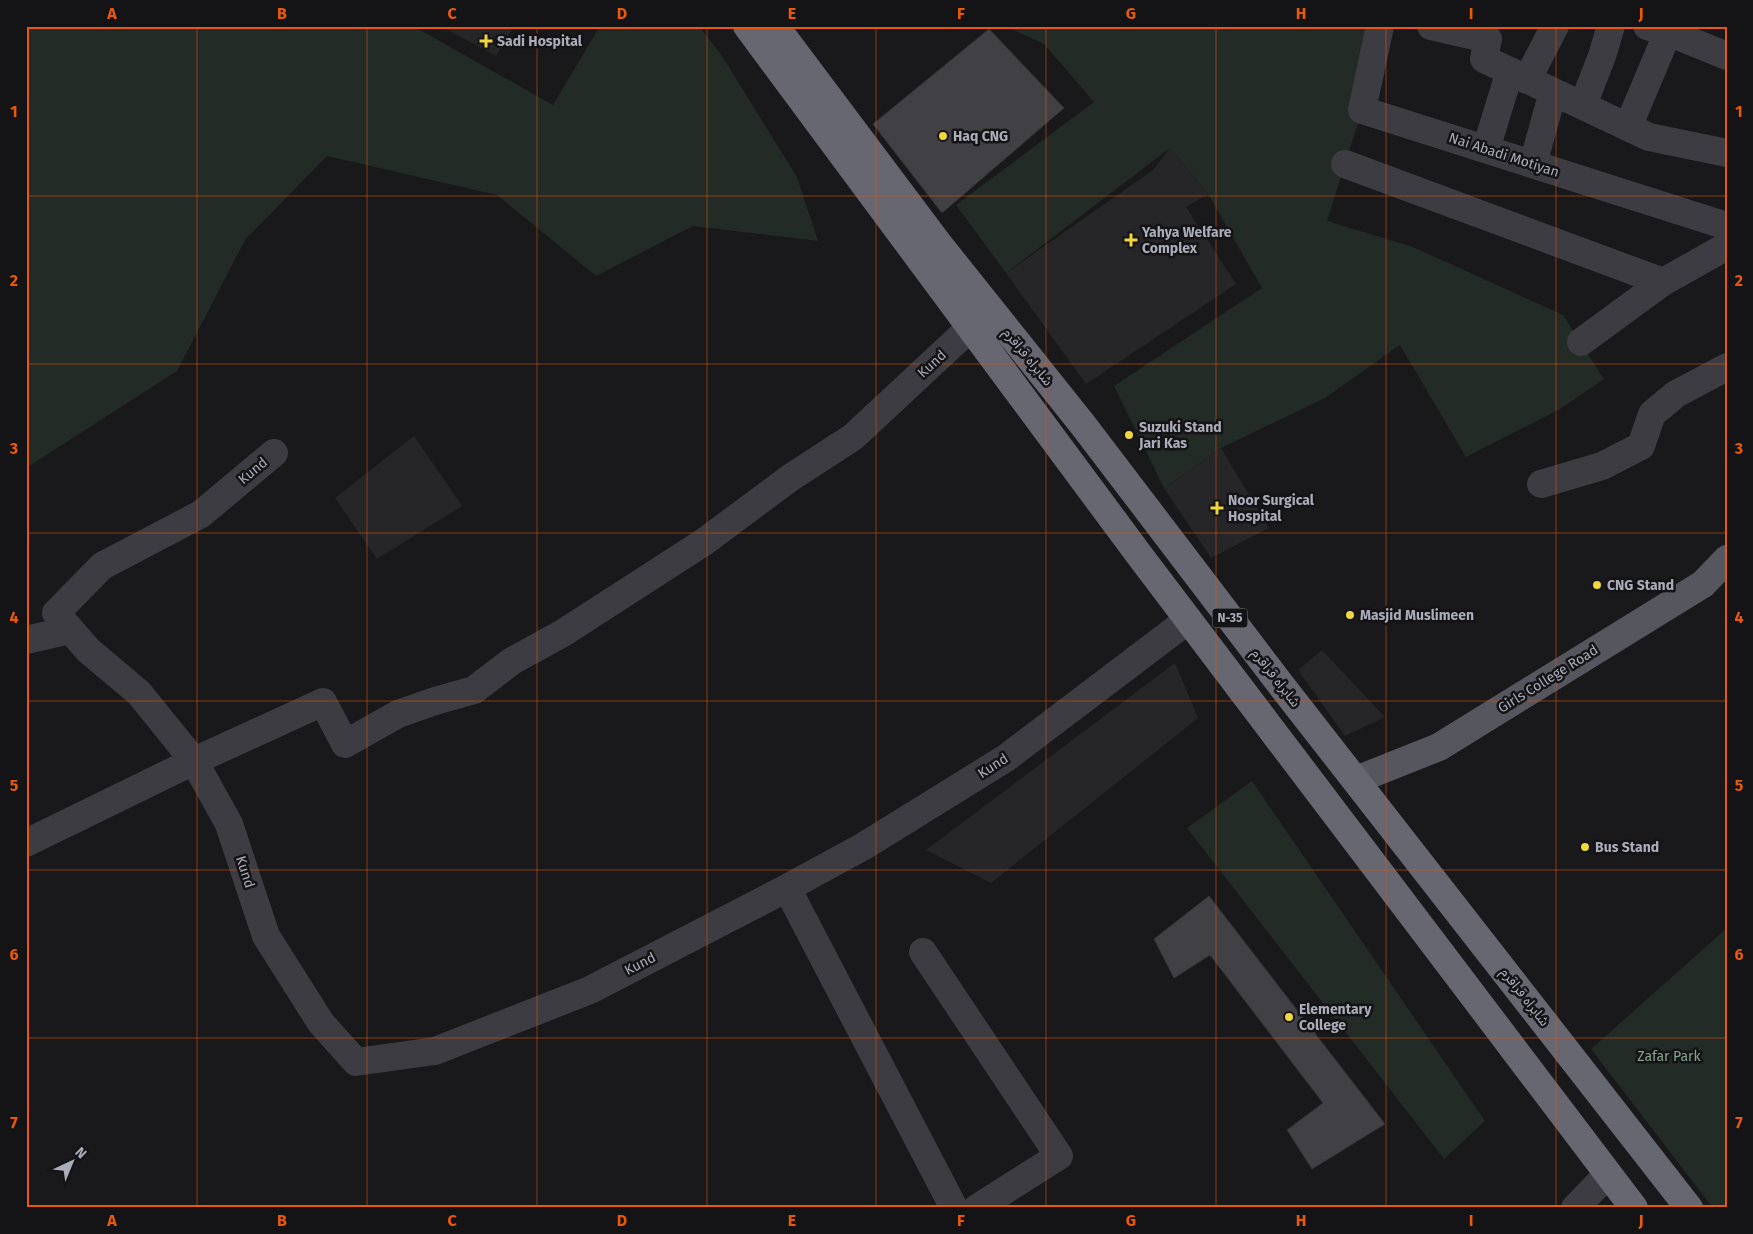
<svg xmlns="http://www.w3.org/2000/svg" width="1753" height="1234" viewBox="0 0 1753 1234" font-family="'Fira Sans','Noto Sans Arabic',sans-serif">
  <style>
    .built { fill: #262528 }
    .green { fill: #232b26 }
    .building { fill: #414145; stroke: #343337 }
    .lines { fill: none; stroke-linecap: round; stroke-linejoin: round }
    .minor { stroke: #3c3c42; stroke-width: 28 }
    .major { stroke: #56565f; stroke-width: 28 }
    .highway { stroke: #666771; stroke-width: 28 }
    .grid { fill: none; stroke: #e8590c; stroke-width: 1; stroke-opacity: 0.55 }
    .poi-dot { fill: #efd73d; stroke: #141416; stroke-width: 2 }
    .labels { text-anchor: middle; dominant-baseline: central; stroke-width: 5; stroke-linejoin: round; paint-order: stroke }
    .shield { fill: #141416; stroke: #7e7f8a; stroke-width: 1 }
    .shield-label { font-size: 12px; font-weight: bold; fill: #acadbb }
    .poi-label { font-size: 14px; font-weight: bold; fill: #acadbb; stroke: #141416; text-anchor: start }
    .street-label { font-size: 14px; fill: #acadbb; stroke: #141416 }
    .park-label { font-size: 14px; fill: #83a58c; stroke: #141416 }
    .neatline { fill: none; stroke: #e8590c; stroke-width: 2 }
    .grid-label { font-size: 16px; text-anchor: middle; font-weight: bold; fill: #e8590c }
  </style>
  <rect width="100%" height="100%" fill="#19191b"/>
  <path class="built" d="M 440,26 L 514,26 L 496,56 Z
    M 1170,148 L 1208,194 L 1186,207 L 1236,284 L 1086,384 L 1006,273 L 1153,170 Z
    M 414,436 L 462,506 L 377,559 L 335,498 Z
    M 1221,448 L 1269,528 L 1211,558 L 1164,488 Z
    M 1322,650 L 1385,717 L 1345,736 L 1298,670 Z
    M 1175,663 L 1198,718 L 991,883 L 926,850 Z"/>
  <path class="green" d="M 26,26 L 413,26 L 553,105 L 600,26 L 699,26 L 722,56 L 797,177 L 818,241 L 693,226 L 596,276 L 497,195 L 327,156 L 245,240 L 177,371 L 26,468 Z
    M 1005,26 L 1380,26 L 1362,110 L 1327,221 L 1413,247 L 1563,315 L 1604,379 L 1560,409 L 1466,457 L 1400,345 L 1325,398 L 1221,448 L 1164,488 L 1114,386 L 1262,288 L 1208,194 L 1170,148 L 1006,273 L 956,205 L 1094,102 L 1044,44 Z
    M 1252,781 L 1485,1121 L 1444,1159 L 1187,828 Z
    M 1727,928 L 1727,1208 L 1713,1208 L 1591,1049 Z"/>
  <path class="building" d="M 989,29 L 1064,108 L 942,213 L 873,124 Z
    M 1209,896 L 1385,1124 L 1312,1169 L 1287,1130 L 1323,1103 L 1210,955 L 1174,978 L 1154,939 Z"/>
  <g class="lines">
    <path class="minor" d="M 1380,26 L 1362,110 L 1727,226
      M 1431,26 L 1488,39 L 1484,59 L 1649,137 L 1727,153
      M 1647,26 L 1668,32 L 1727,56
      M 1527,80 L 1555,26
      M 1583,105 L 1602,56 L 1611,26
      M 1628,127 L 1668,32
      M 1486,149 L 1510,71
      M 1345,164 L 1663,282 L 1727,246
      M 1533,164 L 1553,92
      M 1581,342 L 1663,282
      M 274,453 L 201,514 L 102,566 L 56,613 L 88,650 L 139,693 L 194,761 L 229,824 L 266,936 L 321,1023 L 356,1062 L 435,1051 L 590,990 L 787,888 L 864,846 L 1006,758 L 1188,620
      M 1541,484 L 1602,466 L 1641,446 L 1652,414 L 1676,394 L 1727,367
      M 26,640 L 70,630
      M 26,843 L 194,761 L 323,702 L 345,744 L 398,714 L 435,701 L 474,690 L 512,661 L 563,633 L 704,542 L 790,478 L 853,437 L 970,328
      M 787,888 L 954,1208
      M 923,952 L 1059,1156 L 977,1208
      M 1575,1208 L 1608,1174"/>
    <path class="major" d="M 1356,780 L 1439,747 L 1703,584 L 1727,559"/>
    <path class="highway" d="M 747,26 L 1140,556 L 1634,1208
      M 775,26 L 937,242 L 1083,425 L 1281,685 L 1689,1208"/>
  </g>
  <path class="grid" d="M 197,26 L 197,1208M 367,26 L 367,1208M 537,26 L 537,1208M 707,26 L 707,1208M 876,26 L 876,1208M 1046,26 L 1046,1208M 1216,26 L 1216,1208M 1386,26 L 1386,1208M 1556,26 L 1556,1208M 26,196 L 1727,196M 26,364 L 1727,364M 26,533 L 1727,533M 26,701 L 1727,701M 26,870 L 1727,870M 26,1038 L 1727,1038"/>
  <g class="poi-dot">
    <path d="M483.5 33.5h5v5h5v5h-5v5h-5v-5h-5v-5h5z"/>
    <circle cx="943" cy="136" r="5"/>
    <path d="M1128.5 232.5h5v5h5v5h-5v5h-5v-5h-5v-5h5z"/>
    <circle cx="1129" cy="435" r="5"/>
    <path d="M1214.5 500.5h5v5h5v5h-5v5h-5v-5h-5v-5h5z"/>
    <circle cx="1597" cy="585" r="5"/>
    <circle cx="1350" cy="615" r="5"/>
    <circle cx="1585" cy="847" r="5"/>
    <circle cx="1289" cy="1017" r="5"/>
  </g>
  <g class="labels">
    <rect class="shield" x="1212.5" y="608.5" width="35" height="19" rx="4"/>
    <g class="shield-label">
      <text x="1230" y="618">N-35</text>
    </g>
    <g class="poi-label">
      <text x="497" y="41">Sadi Hospital</text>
      <text x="953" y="136">Haq CNG</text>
      <text x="1142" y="232">Yahya Welfare<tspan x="1142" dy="16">Complex</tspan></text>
      <text x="1139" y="427">Suzuki Stand<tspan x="1139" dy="16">Jari Kas</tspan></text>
      <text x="1228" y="500">Noor Surgical<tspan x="1228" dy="16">Hospital</tspan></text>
      <text x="1607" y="585">CNG Stand</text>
      <text x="1360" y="615">Masjid Muslimeen</text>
      <text x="1595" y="847">Bus Stand</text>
      <text x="1299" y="1009">Elementary<tspan x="1299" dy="16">College</tspan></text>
    </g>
    <g class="street-label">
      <text transform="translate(1504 155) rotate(18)">Nai Abadi Motiyan</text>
      <text transform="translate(1028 357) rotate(51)">شاہراہ قراقرم</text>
      <text transform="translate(932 364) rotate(-43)">Kund</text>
      <text transform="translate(253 471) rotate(-40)">Kund</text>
      <text transform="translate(1276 678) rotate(52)">شاہراہ قراقرم</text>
      <text transform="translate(1548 679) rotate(-32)">Girls College Road</text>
      <text transform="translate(993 766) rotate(-33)">Kund</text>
      <text transform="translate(245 872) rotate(72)">Kund</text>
      <text transform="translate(640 964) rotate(-27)">Kund</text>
      <text transform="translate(1525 997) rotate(52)">شاہراہ قراقرم</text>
    </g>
    <g class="park-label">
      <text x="1669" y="1056">Zafar Park</text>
    </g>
  </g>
  <rect width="1753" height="1234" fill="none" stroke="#141416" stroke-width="55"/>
  <g transform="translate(72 1162) rotate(44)" stroke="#141416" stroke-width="4" paint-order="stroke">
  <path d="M0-4L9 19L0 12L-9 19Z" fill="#acadbb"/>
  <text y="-8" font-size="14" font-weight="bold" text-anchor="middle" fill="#acadbb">N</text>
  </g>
  <rect x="28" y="28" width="1698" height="1178" class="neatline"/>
  <g class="grid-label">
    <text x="112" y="19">A</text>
    <text x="282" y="19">B</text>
    <text x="452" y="19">C</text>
    <text x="622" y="19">D</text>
    <text x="792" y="19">E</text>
    <text x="961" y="19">F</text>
    <text x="1131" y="19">G</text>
    <text x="1301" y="19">H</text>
    <text x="1471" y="19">I</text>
    <text x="1641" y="19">J</text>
    <text x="14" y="117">1</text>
    <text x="1739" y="117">1</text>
    <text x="14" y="286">2</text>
    <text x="1739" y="286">2</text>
    <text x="14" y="454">3</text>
    <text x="1739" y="454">3</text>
    <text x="14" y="623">4</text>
    <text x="1739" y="623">4</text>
    <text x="14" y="791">5</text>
    <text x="1739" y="791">5</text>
    <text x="14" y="960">6</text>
    <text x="1739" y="960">6</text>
    <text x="14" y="1128">7</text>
    <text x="1739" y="1128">7</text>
    <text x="112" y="1226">A</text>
    <text x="282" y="1226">B</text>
    <text x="452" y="1226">C</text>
    <text x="622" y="1226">D</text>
    <text x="792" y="1226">E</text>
    <text x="961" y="1226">F</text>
    <text x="1131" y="1226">G</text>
    <text x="1301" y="1226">H</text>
    <text x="1471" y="1226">I</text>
    <text x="1641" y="1226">J</text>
  </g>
</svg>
